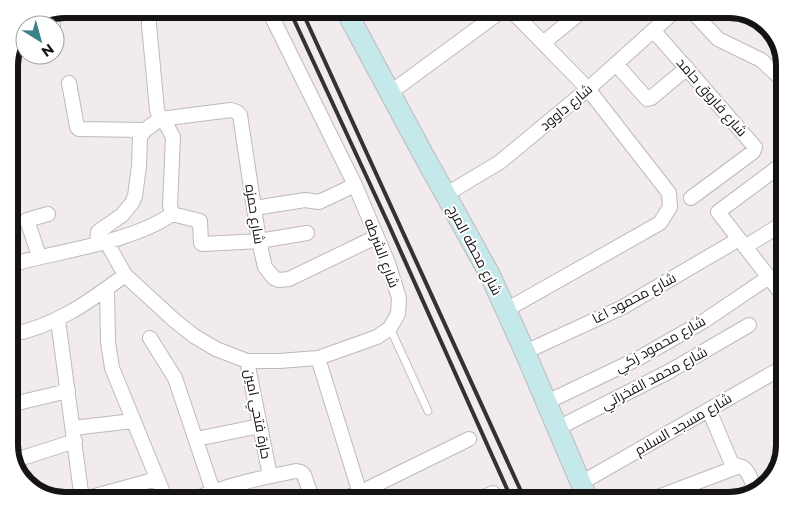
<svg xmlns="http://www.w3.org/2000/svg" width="794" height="509" viewBox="0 0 794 509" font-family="Montserrat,Cairo,sans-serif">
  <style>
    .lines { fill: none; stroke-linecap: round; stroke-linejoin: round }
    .service-casing { stroke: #bfb9bb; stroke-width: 9 }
    .minor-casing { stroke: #bfb9bb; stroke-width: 16 }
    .secondary-casing { stroke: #bfb9bb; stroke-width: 22 }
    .service { stroke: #fff; stroke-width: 7 }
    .minor { stroke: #fff; stroke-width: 14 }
    .secondary { stroke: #c5e8ea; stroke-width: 20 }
    .rail { stroke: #343132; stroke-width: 4 }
    .labels { text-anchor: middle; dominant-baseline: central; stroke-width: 4; stroke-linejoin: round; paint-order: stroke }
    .street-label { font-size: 14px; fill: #151314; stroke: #fff }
    .rim { fill: none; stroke: #151314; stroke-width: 6 }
  </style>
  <rect width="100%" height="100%" fill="#f1ebed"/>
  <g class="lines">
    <g class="service-casing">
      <path id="service" d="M 390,328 L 428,411"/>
    </g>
    <g class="minor-casing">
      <path id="minor" d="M 149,9 L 149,25 L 157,110 L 160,119 L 166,124 L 173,137 L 170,205 L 172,214 L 200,221 L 201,243 L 202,244 L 259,241 L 307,233
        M 690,9 L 718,39 L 761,60 L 785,82
        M 387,13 L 394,9
        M 49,15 L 53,25
        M 654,31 L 755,147 L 753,152 L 691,198
        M 543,43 L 585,9
        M 616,64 L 647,99 L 651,98 L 687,68
        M 69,83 L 77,127 L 79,129 L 145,130
        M 391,92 L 504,9
        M 160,119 L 231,110 L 237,112 L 240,115 L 259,241 L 265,267 L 274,278 L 279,280 L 289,279 L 376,237
        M 785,162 L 718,212 L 785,298
        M 445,195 L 500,162 L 588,89 L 677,9
        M 254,208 L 305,200 L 319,202 L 355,185
        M 106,241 L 125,275 L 174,320 L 194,336 L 216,349 L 247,361 L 279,361 L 318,358 L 377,337 L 390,328 L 398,314 L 399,298 L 388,263 L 355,185 L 268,9
        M 97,243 L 98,232 L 122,215 L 132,203 L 135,196 L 139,166 L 140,137 L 145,130 L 160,119
        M 745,247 L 785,222
        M 39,256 L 27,220 L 48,214
        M 9,265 C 58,251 131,243 172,214
        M 107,289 L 108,342 L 112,368 L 166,500
        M 506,310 L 660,223 L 670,207 L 669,193 L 588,89 L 510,9
        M 58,320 L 82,500
        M 9,335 C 54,327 89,302 125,275
        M 150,338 L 175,378 L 213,491
        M 525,352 L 623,307 L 739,239
        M 318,358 L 362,500
        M 247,361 L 270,476
        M 547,402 L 639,358 L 704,321 L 769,277
        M 9,405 L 68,391
        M 709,410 L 731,462 C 735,466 737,465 742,467 C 750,471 753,486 756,493
        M 73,428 L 133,421
        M 558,428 L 670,371 L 749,325
        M 196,439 L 260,426
        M 16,460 L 75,441
        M 581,483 L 785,366
        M 80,500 L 157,479
        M 193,500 C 226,485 260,478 296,471 L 301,472 L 304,475 L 313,500
        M 339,500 L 359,493 L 469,439
        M 477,500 L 493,493
        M 650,500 L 737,467"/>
    </g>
    <g class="secondary-casing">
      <path id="secondary" d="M 345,9 L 423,154 L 490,275 L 525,352 L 588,500"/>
    </g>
    <use href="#service" class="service"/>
    <use href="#minor" class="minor"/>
    <use href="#secondary" class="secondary"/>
    <path class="rail" d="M 289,9 L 388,223 L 512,500
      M 301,9 L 525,500"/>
  </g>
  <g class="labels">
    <g class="street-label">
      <text transform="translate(712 97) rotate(49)">شارع فاروق حامد</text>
      <text transform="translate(566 107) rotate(-40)">شارع داوود</text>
      <text transform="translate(255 214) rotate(81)">شارع حمزه</text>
      <text transform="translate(475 250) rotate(62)">شارع محطه المرج</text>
      <text transform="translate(382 253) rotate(69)">شارع الشرطه</text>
      <text transform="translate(634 298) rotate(-28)">شارع محمود اغا</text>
      <text transform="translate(660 344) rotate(-29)">شارع محمود زكي</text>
      <text transform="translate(654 378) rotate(-28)">شارع محمد الفخراني</text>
      <text transform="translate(258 414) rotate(79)">حارة فتحي امين</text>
      <text transform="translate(683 424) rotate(-30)">شارع مسجد السلام</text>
    </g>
  </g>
  <path d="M0 0H794V509H0ZM65 18H729A47 47 0 0 1 776 65V445A47 47 0 0 1 729 492H65A47 47 0 0 1 18 445V65A47 47 0 0 1 65 18Z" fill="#fff" fill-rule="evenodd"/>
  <path class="rim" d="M65 18H729A47 47 0 0 1 776 65V445A47 47 0 0 1 729 492H65A47 47 0 0 1 18 445V65A47 47 0 0 1 65 18Z"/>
  <g transform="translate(40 40) rotate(143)"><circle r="24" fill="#ffffff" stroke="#a1a1a1"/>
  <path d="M0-4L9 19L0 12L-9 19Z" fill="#3a8286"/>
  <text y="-8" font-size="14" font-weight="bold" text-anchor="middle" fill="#151314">N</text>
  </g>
</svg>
